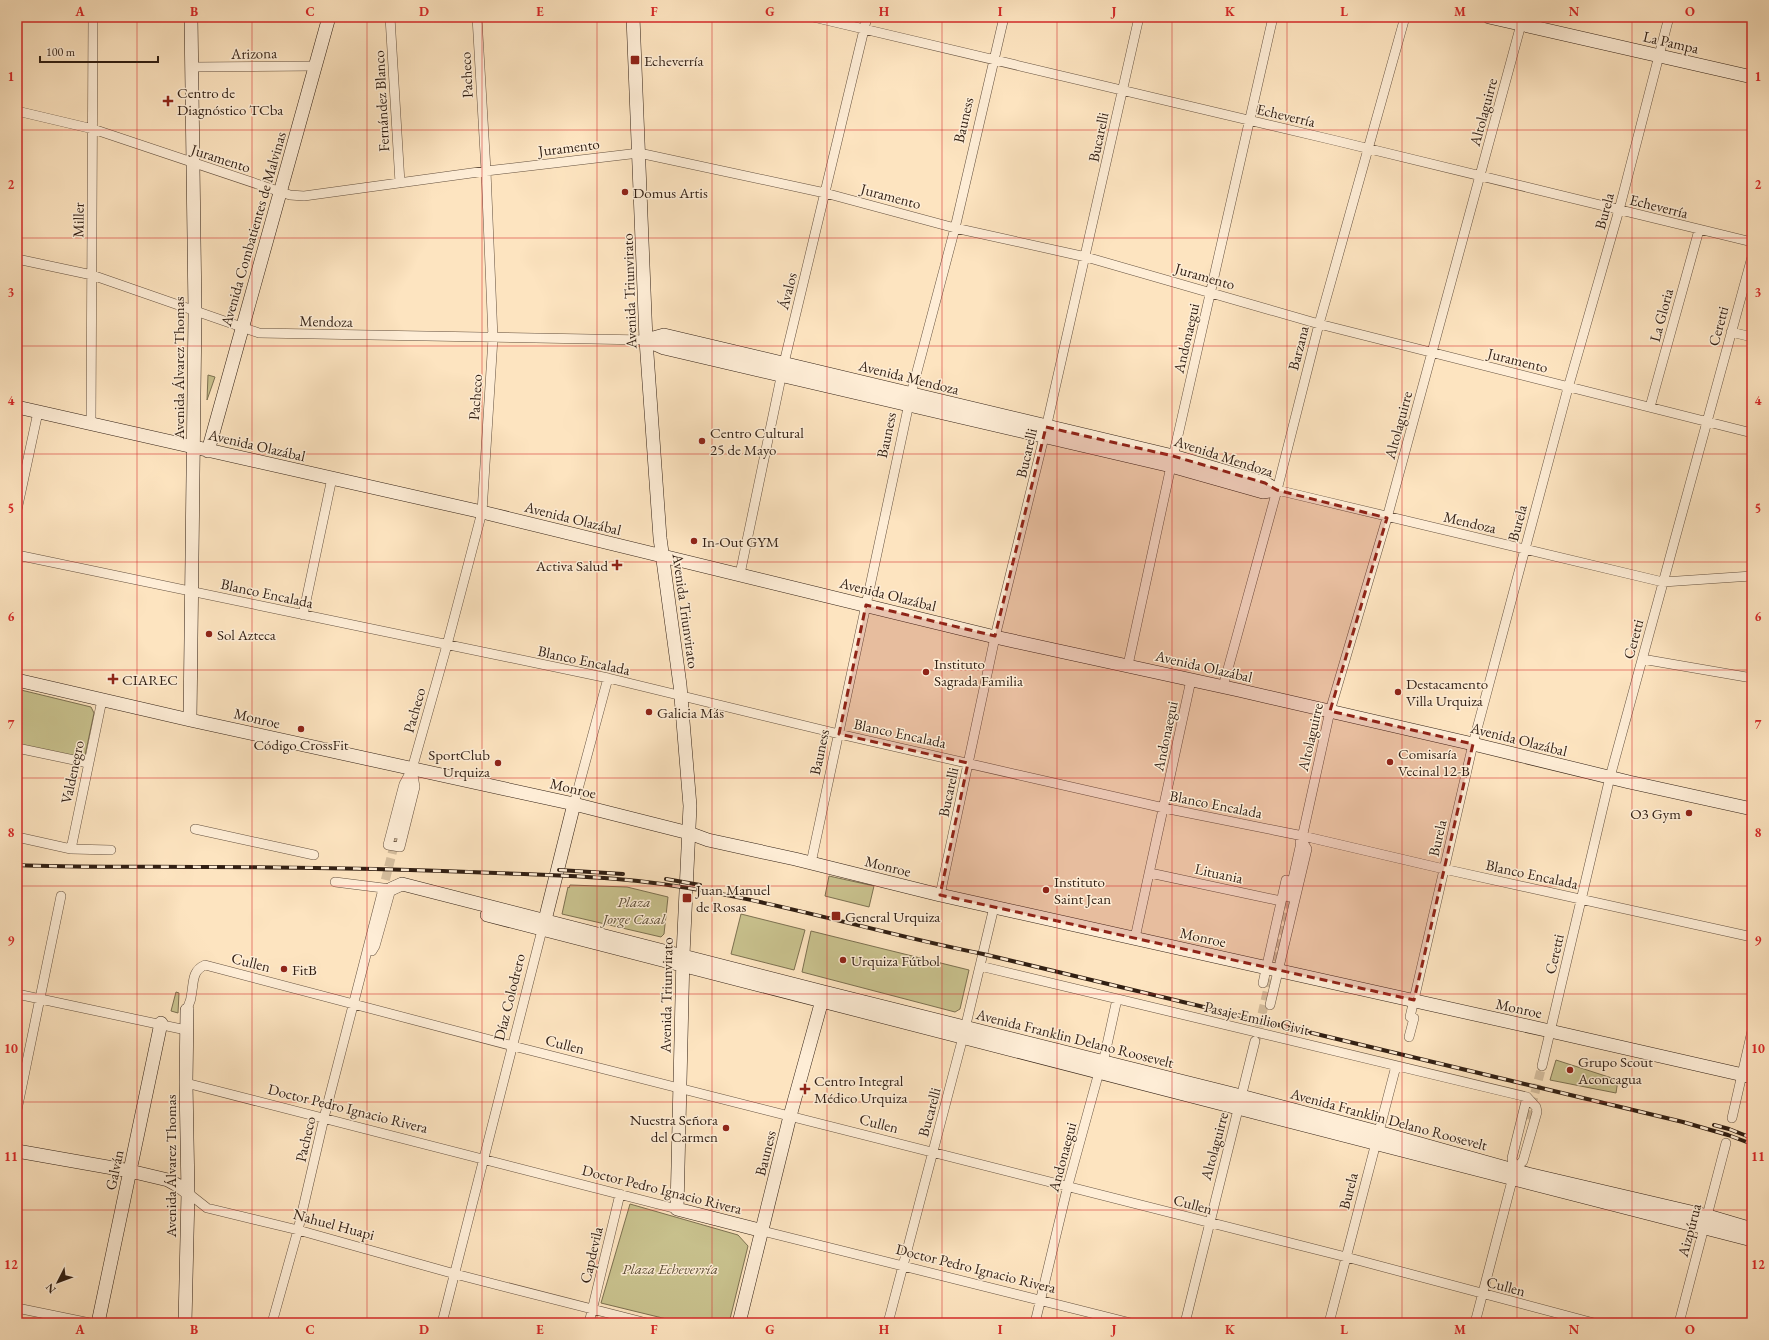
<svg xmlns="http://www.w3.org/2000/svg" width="1769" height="1340" viewBox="0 0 1769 1340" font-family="'EB Garamond',serif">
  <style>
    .green { fill: #c8c18d; stroke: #7c7050 }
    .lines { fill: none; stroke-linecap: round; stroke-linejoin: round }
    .street-tunnel { stroke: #d4bd9d; stroke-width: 9; stroke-dasharray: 9 4.5; stroke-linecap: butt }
    .street-casing { stroke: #64503e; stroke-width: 10 }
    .secondary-casing { stroke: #311f13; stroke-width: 14 }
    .street { stroke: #feedd6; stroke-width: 9 }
    .secondary { stroke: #feedd6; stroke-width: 13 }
    .rail-casing { stroke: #311f13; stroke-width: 4 }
    .rail { stroke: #feedd6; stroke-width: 2.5; stroke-dasharray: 8; stroke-linecap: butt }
    .marked { fill: #8f2418; fill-opacity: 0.2; stroke: #8f2418; stroke-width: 3; stroke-dasharray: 8 5; stroke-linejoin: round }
    .grid { fill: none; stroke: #d62828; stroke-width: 1; stroke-opacity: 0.55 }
    .poi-dot { fill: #8f2418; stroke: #feedd6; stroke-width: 1.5 }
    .labels { text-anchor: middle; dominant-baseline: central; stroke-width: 3; stroke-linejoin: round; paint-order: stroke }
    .street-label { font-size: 15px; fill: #311f13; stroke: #feedd6 }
    .poi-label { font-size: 15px; fill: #311f13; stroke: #feedd6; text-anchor: start }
    .park-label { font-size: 15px; font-style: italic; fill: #5e5038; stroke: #feedd6 }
    .neatline { fill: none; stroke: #d62828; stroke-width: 1.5 }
    .grid-label { font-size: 13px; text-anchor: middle; font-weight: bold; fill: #d62828 }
  </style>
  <rect width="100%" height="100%" fill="#fde4c0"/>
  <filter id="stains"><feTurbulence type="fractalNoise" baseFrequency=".005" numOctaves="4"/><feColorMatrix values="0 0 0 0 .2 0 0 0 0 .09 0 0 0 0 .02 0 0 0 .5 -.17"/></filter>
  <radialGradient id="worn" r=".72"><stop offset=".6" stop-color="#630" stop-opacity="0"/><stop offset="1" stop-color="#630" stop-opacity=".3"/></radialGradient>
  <path class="green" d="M 208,375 L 215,377 L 207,400 Z
    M 17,689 L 91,707 L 94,713 L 84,760 L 17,744 Z
    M 829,876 L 874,886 L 869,907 L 825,896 Z
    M 570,885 L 627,887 L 668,897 L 664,934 L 661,937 L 562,914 L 568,887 L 569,888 Z
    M 741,914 L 805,930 L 794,970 L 731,954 Z
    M 811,931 L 969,970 L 960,1009 L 955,1012 L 802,972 Z
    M 176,992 L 179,993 L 178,1013 L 171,1011 Z
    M 1556,1060 L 1618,1080 L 1616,1093 L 1550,1080 Z
    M 630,1204 L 738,1235 L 748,1246 L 729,1323 L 683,1323 L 601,1303 Z"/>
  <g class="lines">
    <path class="street-tunnel" d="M 382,893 L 397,834
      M 1256,1040 L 1289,897
      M 1528,1119 L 1542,1066"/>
    <g class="street-casing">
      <path id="street" d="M 390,17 L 400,183
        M 813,17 L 1333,140 L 1752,242
        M 192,67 L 316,66
        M 17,111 L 93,129 L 290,195 L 304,196 L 486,171 L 639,153 L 825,193 L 955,228 L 1086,257 L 1319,324 L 1752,433
        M 17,259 L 92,275 L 259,333 L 646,340
        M 1731,332 L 1752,337
        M 1650,407 L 1699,230
        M 91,424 L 93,17
        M 1277,490 L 1663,582 L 1752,576
        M 17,510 L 38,412
        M 17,555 L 608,678 L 839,734 L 1164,808 L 1303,836 L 1444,869 L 1752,937
        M 740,574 L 784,363 L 867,17
        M 303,615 L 332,478
        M 1642,659 L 1752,678
        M 1128,665 L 1171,466 L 1273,17
        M 1223,687 L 1277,490 L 1319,324 L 1405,17
        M 17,748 L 88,763
        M 412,769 L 415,787 L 400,847 L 388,845 L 404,784 Z
        M 574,804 L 608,678
        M 195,829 L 314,855
        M 397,834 L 412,769 L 447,645 L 482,512 L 493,338 L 486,171 L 477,17
        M 17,837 L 71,849 L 111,850
        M 71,849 L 102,700
        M 811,863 L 911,394 L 955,228 L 1004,17
        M 1150,873 L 1281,901
        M 335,882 L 391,889 L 375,946 L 372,951
        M 940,895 L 995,637 L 1044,437 L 1139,17
        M 1289,897 L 1330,711 L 1387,518 L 1523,17
        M 1135,938 L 1191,680
        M 980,966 L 1527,1097 L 1536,1107 L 1537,1112 L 1523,1161 L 1514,1170
        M 1263,983 L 1286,880
        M 17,994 L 186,1030
        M 1270,1005 L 1307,849 L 1302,841 L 1300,842
        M 187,1010 C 188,1005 191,1001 191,997 C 194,984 191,971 205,965 L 513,1046 L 1346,1257 L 1594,1323
        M 1409,1037 L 1414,1018 L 1410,1017 L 1473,744 L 1568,388 L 1619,210 L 1669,17
        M 1542,1066 L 1610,777 L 1752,257
        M 186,1083 L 677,1209
        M 17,1110 L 61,896
        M 1732,1118 L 1752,1031
        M 1514,1170 L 1512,1158 L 1527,1097
        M 188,1193 L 207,1208 L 298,1230 L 455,1274 L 647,1323
        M 763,1231 L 1131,1323
        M 17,1308 L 90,1323
        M 272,1323 L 298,1230 L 324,1118 L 382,893
        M 442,1323 L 542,930
        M 589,1323 L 620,1194
        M 888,1323 L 963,1037 L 994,907
        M 1035,1323 L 1068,1185 L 1099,1072 L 1103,1063 L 1117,999
        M 1185,1323 L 1255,1041
        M 1329,1323 L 1396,1066
        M 1475,1323 L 1514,1173
        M 1679,1323 L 1726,1143"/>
    </g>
    <g class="secondary-casing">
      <path id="secondary" d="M 633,17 L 646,340 L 660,538 L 680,685 L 690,806 L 683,955 L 677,1209 L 763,1231
        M 1489,17 L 1752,77
        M 646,340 L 664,335 L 1173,456 L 1265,483 L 1277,490
        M 646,340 L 664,348 L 1171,466 L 1263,492 L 1277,490
        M 17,407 L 482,512 L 995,637 L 1238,690 L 1473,744 L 1629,782 L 1752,809
        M 208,451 L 329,17
        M 17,680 L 190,720 L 574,804 L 689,833 L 708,840 L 795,859 L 940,895 L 1550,1031 L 1752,1077
        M 190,720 L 195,312 L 191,17
        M 391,889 L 402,884 L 824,992 L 1241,1096 L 1378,1132 L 1528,1174 L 1708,1216 L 1752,1229
        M 487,915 L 1752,1240
        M 543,928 L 574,804
        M 17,1151 L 130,1171 L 168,1180 L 179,1186 L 188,1193
        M 98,1323 L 161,1023
        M 185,1323 L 188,1193 L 186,1083 L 187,1010
        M 739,1323 L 790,1116 L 824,993"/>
    </g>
    <use href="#street" class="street"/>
    <use href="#secondary" class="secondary"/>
    <g class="rail-casing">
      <path id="rail" d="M 17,865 C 81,868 144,866 208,867 C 304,867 400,869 496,873 C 544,875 591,876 638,881 C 755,894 867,931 983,954 L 1683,1122 L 1728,1135 L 1752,1144
        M 559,870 L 623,874
        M 666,879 L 700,885
        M 1714,1125 L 1729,1129 L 1752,1138"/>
    </g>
    <use href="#rail" class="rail"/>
  </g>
  <path class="marked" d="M 1046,427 L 1173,456 L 1265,483 L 1277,490 L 1387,518 L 1330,711 L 1473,744 L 1414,1000 L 940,895 L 968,763 L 839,734 L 866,605 L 995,636 Z"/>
  <path class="grid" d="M 137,17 L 137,1323M 252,17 L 252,1323M 367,17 L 367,1323M 482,17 L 482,1323M 597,17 L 597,1323M 712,17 L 712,1323M 827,17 L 827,1323M 942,17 L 942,1323M 1057,17 L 1057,1323M 1172,17 L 1172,1323M 1287,17 L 1287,1323M 1402,17 L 1402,1323M 1517,17 L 1517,1323M 1632,17 L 1632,1323M 17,130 L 1752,130M 17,238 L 1752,238M 17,346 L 1752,346M 17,454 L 1752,454M 17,562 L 1752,562M 17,670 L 1752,670M 17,778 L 1752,778M 17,886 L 1752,886M 17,994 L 1752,994M 17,1102 L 1752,1102M 17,1210 L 1752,1210"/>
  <g class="poi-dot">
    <rect x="630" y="55" width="10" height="10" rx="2"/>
    <path d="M166 95h4v4h4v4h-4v4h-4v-4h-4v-4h4z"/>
    <circle cx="625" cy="192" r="4"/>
    <circle cx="702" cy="441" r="4"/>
    <circle cx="694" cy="541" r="4"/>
    <path d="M615 559h4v4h4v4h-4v4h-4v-4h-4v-4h4z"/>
    <circle cx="209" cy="634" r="4"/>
    <circle cx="926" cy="672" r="4"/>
    <path d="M111 673h4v4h4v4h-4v4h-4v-4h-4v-4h4z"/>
    <circle cx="1398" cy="692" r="4"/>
    <circle cx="649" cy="712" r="4"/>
    <circle cx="301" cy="729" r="4"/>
    <circle cx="1390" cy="762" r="4"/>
    <circle cx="498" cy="763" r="4"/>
    <circle cx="1689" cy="813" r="4"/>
    <circle cx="1046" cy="890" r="4"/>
    <rect x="682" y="893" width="10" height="10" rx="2"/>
    <rect x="831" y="911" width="10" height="10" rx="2"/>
    <circle cx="843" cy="960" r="4"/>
    <circle cx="284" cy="969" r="4"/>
    <circle cx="1570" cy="1070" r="4"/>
    <path d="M803 1083h4v4h4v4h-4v4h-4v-4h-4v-4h4z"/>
    <circle cx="726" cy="1128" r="4"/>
  </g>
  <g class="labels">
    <g class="street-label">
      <text transform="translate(1671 42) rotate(13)">La Pampa</text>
      <text transform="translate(254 53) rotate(-1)">Arizona</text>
      <text transform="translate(466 75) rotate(-93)">Pacheco</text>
      <text transform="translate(381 101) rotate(-93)">Fernández Blanco</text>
      <text transform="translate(1483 112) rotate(-75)">Altolaguirre</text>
      <text transform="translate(1286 115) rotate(13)">Echeverría</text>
      <text transform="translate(963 120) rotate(-77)">Bauness</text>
      <text transform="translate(1098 137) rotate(-78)">Bucarelli</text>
      <text transform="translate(569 147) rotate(-7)">Juramento</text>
      <text transform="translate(221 158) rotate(18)">Juramento</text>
      <text transform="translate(891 196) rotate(15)">Juramento</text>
      <text transform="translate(1659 206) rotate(14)">Echeverría</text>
      <text transform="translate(1604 211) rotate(-75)">Burela</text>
      <text transform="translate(78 220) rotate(-89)">Miller</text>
      <text transform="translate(253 229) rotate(-74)">Avenida Combatientes de Malvinas</text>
      <text transform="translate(1205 276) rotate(16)">Juramento</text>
      <text transform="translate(629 291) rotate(-92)">Avenida Triunvirato</text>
      <text transform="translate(787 291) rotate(-76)">Ávalos</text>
      <text transform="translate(1661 315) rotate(-75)">La Gloria</text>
      <text transform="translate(326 321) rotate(1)">Mendoza</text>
      <text transform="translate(1718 326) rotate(-75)">Ceretti</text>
      <text transform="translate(1186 338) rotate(-77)">Andonaegui</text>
      <text transform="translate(1298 348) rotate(-76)">Barzana</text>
      <text transform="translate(1518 360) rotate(14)">Juramento</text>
      <text transform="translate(178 368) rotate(-90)">Avenida Álvarez Thomas</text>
      <text transform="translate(909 377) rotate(14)">Avenida Mendoza</text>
      <text transform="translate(475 397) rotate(-86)">Pacheco</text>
      <text transform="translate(1398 425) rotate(-75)">Altolaguirre</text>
      <text transform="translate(886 435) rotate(-78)">Bauness</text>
      <text transform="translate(257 445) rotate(13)">Avenida Olazábal</text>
      <text transform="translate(1026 453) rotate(-77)">Bucarelli</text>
      <text transform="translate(1224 456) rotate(18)">Avenida Mendoza</text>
      <text transform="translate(573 518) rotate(14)">Avenida Olazábal</text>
      <text transform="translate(1470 522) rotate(13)">Mendoza</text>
      <text transform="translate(1517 523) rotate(-75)">Burela</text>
      <text transform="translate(267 593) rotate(12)">Blanco Encalada</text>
      <text transform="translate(888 594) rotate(14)">Avenida Olazábal</text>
      <text transform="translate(686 611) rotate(82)">Avenida Triunvirato</text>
      <text transform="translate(1633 639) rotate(-75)">Ceretti</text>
      <text transform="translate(584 660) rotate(12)">Blanco Encalada</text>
      <text transform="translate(1204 666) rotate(13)">Avenida Olazábal</text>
      <text transform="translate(414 710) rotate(-74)">Pacheco</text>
      <text transform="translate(257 718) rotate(13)">Monroe</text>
      <text transform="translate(900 733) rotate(12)">Blanco Encalada</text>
      <text transform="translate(1165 736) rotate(-78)">Andonaegui</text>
      <text transform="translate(1310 737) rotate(-77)">Altolaguirre</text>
      <text transform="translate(1519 739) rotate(14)">Avenida Olazábal</text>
      <text transform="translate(819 752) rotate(-78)">Bauness</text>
      <text transform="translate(72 772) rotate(-78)">Valdenegro</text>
      <text transform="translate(573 788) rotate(13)">Monroe</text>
      <text transform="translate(948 792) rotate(-78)">Bucarelli</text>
      <text transform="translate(1216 804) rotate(11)">Blanco Encalada</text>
      <text transform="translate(1437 838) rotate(-77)">Burela</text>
      <text transform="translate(888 866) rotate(14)">Monroe</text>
      <text transform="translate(1219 873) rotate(12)">Lituania</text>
      <text transform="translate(1532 874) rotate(12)">Blanco Encalada</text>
      <text transform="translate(1203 937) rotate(12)">Monroe</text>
      <text transform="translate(1554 954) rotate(-77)">Ceretti</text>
      <text transform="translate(251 962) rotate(14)">Cullen</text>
      <text transform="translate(666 995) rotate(-89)">Avenida Triunvirato</text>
      <text transform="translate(509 997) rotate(-76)">Díaz Colodrero</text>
      <text transform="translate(1519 1008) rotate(12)">Monroe</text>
      <text transform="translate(1257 1018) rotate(13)">Pasaje Emilio Civit</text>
      <text transform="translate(1075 1038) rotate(14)">Avenida Franklin Delano Roosevelt</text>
      <text transform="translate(565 1044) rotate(14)">Cullen</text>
      <text transform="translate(348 1108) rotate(14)">Doctor Pedro Ignacio Rivera</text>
      <text transform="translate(929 1112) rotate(-75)">Bucarelli</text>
      <text transform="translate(1389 1119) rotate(15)">Avenida Franklin Delano Roosevelt</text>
      <text transform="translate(879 1123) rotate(14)">Cullen</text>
      <text transform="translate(305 1139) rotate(-77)">Pacheco</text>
      <text transform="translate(1214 1146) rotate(-75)">Altolaguirre</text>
      <text transform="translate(765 1153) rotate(-76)">Bauness</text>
      <text transform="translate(1062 1157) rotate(-75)">Andonaegui</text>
      <text transform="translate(170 1166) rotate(-90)">Avenida Álvarez Thomas</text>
      <text transform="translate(114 1170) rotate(-78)">Galván</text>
      <text transform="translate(662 1189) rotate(14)">Doctor Pedro Ignacio Rivera</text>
      <text transform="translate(1348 1191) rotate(-76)">Burela</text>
      <text transform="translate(1193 1204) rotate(15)">Cullen</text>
      <text transform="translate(334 1224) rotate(15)">Nahuel Huapi</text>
      <text transform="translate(1689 1230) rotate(-75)">Aizpúrua</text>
      <text transform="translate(591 1255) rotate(-77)">Capdevila</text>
      <text transform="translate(976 1268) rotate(14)">Doctor Pedro Ignacio Rivera</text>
      <text transform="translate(1506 1286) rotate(15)">Cullen</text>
    </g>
    <g class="poi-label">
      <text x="644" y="60">Echeverría</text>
      <text x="177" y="92">Centro de<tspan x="177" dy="17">Diagnóstico TCba</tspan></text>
      <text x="633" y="192">Domus Artis</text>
      <text x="710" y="432">Centro Cultural<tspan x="710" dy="17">25 de Mayo</tspan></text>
      <text x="702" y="541">In-Out GYM</text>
      <text x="608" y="565" text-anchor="end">Activa Salud</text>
      <text x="217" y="634">Sol Azteca</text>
      <text x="934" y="663">Instituto<tspan x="934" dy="17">Sagrada Familia</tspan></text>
      <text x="122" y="679">CIAREC</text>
      <text x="1406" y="683">Destacamento<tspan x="1406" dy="17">Villa Urquiza</tspan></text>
      <text x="657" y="712">Galicia Más</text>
      <text x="301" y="744" text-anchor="middle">Código CrossFit</text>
      <text x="1398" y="753">Comisaría<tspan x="1398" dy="17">Vecinal 12-B</tspan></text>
      <text x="490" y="754" text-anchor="end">SportClub<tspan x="490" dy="17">Urquiza</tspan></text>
      <text x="1681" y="813" text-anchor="end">O3 Gym</text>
      <text x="1054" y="881">Instituto<tspan x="1054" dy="17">Saint Jean</tspan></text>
      <text x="696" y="889">Juan Manuel<tspan x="696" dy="17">de Rosas</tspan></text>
      <text x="845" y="916">General Urquiza</text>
      <text x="851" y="960">Urquiza Fútbol</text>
      <text x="292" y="969">FitB</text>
      <text x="1578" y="1061">Grupo Scout<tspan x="1578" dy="17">Aconcagua</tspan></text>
      <text x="814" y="1080">Centro Integral<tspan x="814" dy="17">Médico Urquiza</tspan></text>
      <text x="718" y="1119" text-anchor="end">Nuestra Señora<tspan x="718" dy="17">del Carmen</tspan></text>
    </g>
    <g class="park-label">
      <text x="634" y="901">Plaza<tspan x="634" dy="17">Jorge Casal</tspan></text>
      <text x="670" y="1268">Plaza Echeverría</text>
    </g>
  </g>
  <rect width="1769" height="1340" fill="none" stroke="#fde4c0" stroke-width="44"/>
  <g transform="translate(58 1282) rotate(228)" stroke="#feedd6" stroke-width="3" paint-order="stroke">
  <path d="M0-3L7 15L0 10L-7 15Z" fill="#311f13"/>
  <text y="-6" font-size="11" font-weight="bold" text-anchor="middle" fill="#311f13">N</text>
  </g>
  <path d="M40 56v6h118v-6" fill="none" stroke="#311f13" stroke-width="2"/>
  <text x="46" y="56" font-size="12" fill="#311f13" stroke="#feedd6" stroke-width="3" paint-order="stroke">100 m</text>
  <rect x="22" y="22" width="1725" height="1296" class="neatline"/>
  <g class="grid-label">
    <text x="80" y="16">A</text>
    <text x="194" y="16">B</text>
    <text x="310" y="16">C</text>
    <text x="424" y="16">D</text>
    <text x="540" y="16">E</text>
    <text x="654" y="16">F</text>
    <text x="770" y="16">G</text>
    <text x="884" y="16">H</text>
    <text x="1000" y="16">I</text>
    <text x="1114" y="16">J</text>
    <text x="1230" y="16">K</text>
    <text x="1344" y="16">L</text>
    <text x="1460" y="16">M</text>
    <text x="1574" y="16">N</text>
    <text x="1690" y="16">O</text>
    <text x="11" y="81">1</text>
    <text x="1758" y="81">1</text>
    <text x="11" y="189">2</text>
    <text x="1758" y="189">2</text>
    <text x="11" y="297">3</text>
    <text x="1758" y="297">3</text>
    <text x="11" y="405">4</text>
    <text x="1758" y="405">4</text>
    <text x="11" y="513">5</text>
    <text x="1758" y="513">5</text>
    <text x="11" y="621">6</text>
    <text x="1758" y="621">6</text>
    <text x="11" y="729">7</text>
    <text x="1758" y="729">7</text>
    <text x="11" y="837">8</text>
    <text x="1758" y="837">8</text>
    <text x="11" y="945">9</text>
    <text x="1758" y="945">9</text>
    <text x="11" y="1053">10</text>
    <text x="1758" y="1053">10</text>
    <text x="11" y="1161">11</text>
    <text x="1758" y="1161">11</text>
    <text x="11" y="1269">12</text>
    <text x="1758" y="1269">12</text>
    <text x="80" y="1334">A</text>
    <text x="194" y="1334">B</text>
    <text x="310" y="1334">C</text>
    <text x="424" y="1334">D</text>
    <text x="540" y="1334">E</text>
    <text x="654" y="1334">F</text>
    <text x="770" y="1334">G</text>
    <text x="884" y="1334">H</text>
    <text x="1000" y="1334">I</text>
    <text x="1114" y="1334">J</text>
    <text x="1230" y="1334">K</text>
    <text x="1344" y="1334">L</text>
    <text x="1460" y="1334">M</text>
    <text x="1574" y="1334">N</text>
    <text x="1690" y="1334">O</text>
  </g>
  <rect width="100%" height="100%" filter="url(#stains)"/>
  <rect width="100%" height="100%" fill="url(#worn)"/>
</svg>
